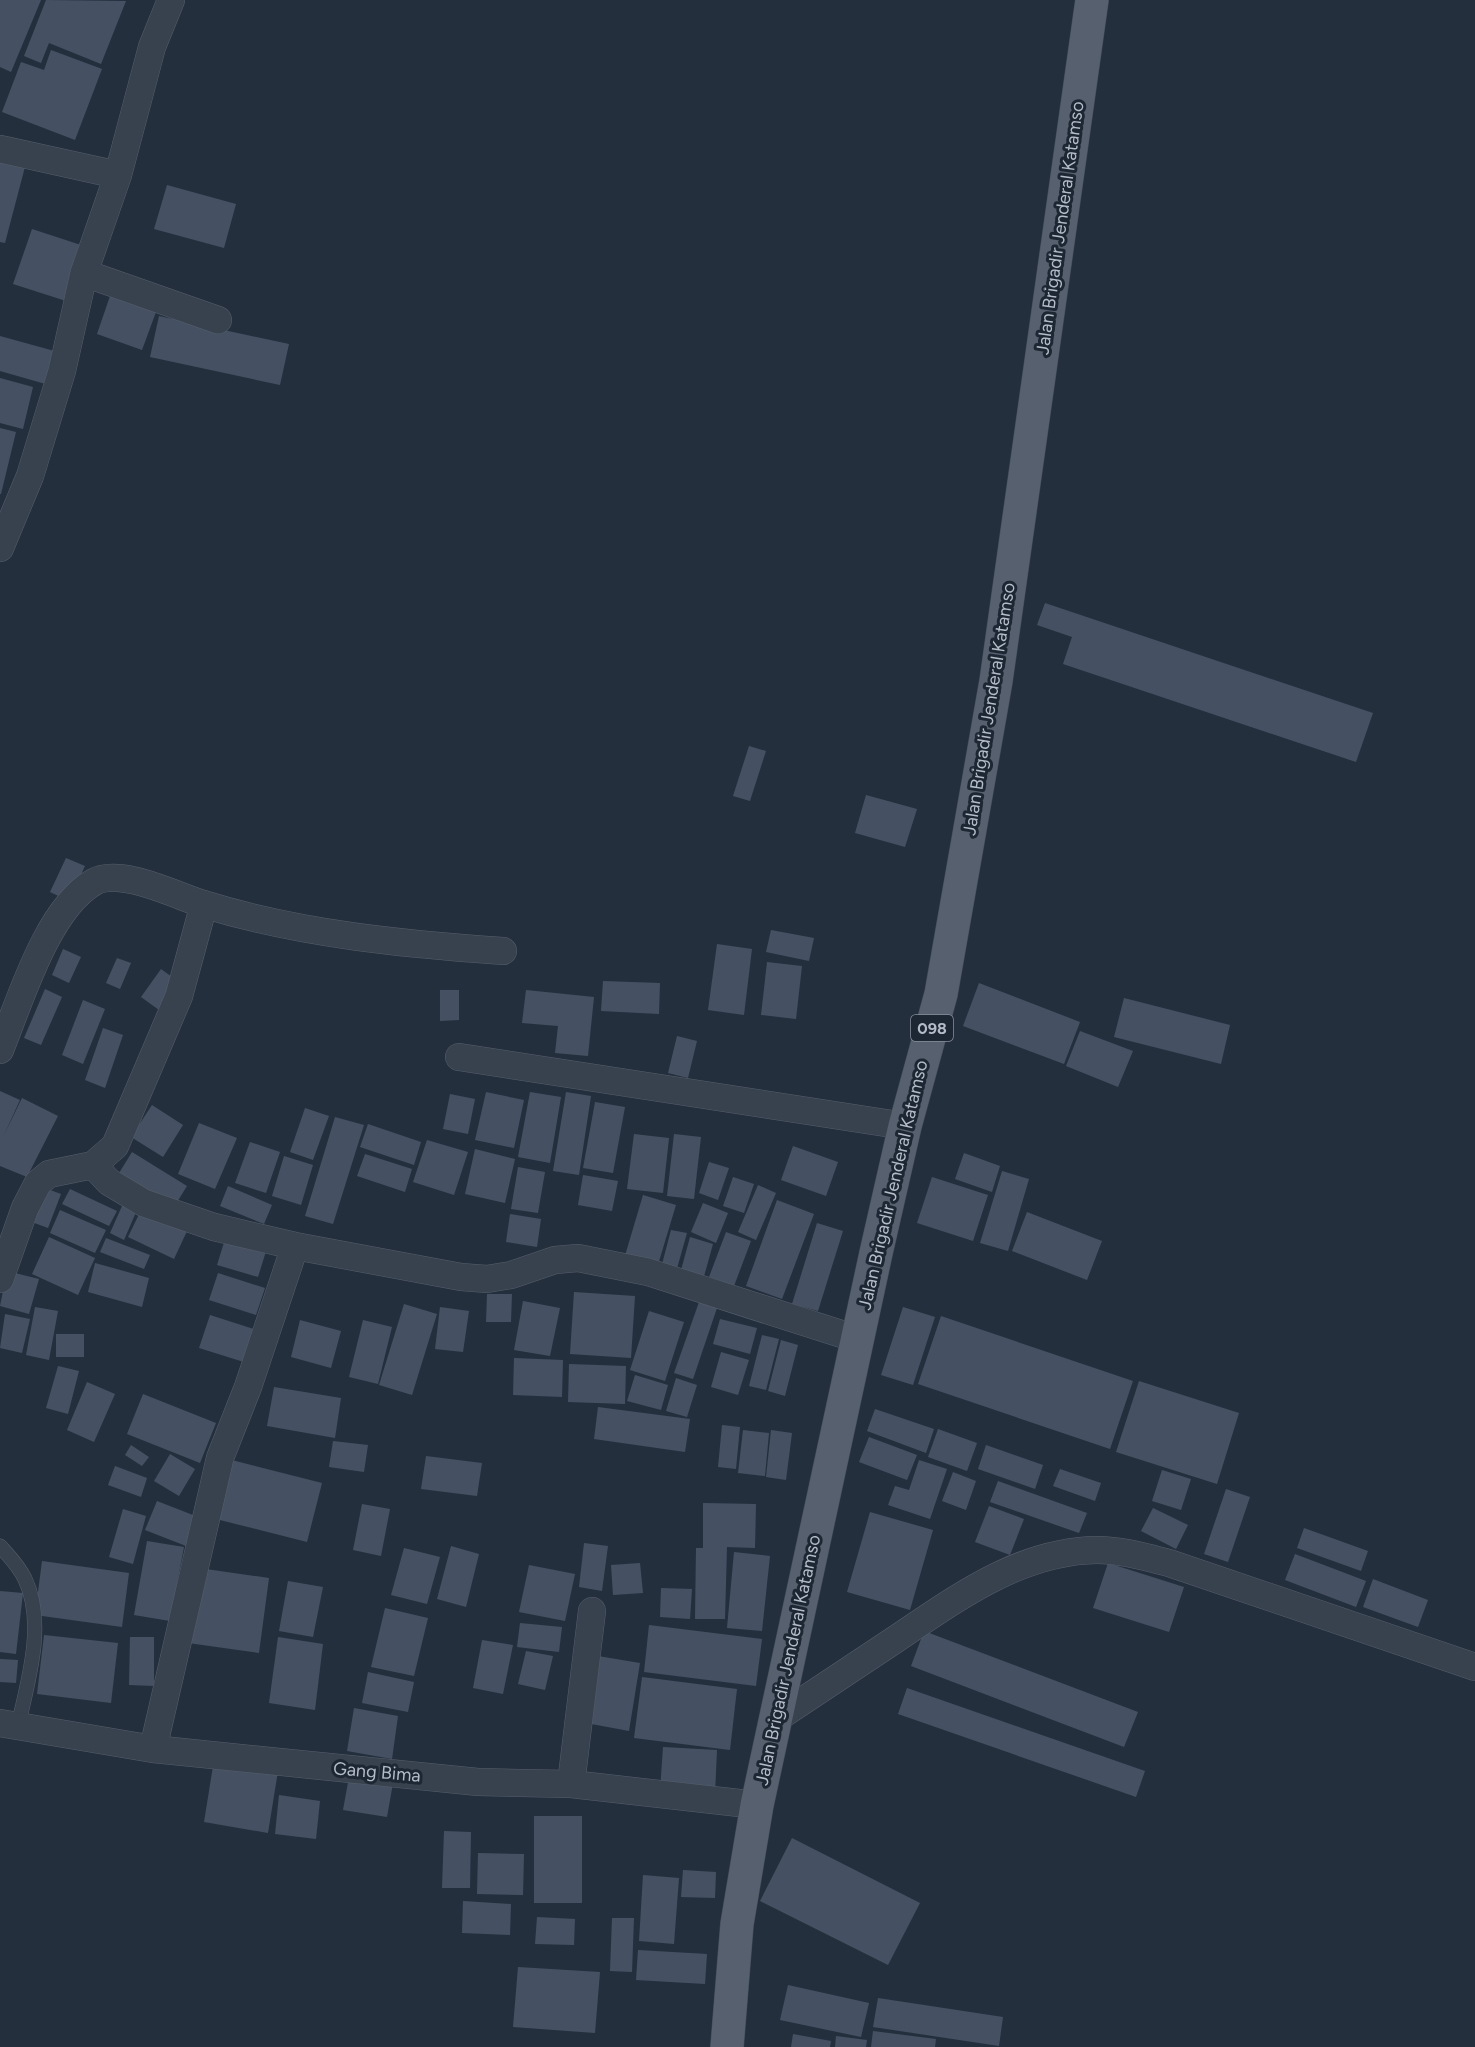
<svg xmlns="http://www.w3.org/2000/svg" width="1475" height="2047" viewBox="0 0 1475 2047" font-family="Figtree,sans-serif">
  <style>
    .building { fill: #455162 }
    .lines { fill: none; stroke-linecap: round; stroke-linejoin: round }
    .lane-casing { stroke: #565f6c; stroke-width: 15 }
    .street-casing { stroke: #565f6c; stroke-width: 28 }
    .primary-casing { stroke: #414a57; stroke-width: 34 }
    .lane { stroke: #38414e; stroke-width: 14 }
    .street { stroke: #38414e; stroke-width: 27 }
    .primary { stroke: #56606e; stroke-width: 33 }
    .labels { text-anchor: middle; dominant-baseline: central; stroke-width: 6; stroke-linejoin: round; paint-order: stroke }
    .shield { fill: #1d2633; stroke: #878f9c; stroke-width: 1.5 }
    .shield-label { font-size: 16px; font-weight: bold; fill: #b4bcc9 }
    .street-label { font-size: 18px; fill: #b4bcc9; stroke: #1d2633 }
  </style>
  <rect width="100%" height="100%" fill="#242f3e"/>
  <path class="building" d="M 0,0 L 41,0 L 11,72 L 0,67 Z
    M 46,0 L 126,1 L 101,64 L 49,43 L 41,63 L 24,56 Z
    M 51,50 L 102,69 L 75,140 L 2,112 L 21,62 L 44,70 Z
    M 0,156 L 26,163 L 5,243 L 0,242 Z
    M 167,185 L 236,204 L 224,248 L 154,229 Z
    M 32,229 L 84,246 L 66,301 L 13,284 Z
    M 110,296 L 156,312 L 142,350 L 97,334 Z
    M 159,316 L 289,344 L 280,385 L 150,357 Z
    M 0,336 L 58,352 L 49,385 L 0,371 Z
    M 0,378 L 33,387 L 23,429 L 0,423 Z
    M 0,428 L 16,432 L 1,494 L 0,494 Z
    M 1045,603 L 1373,713 L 1356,762 L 1063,664 L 1072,637 L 1037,625 Z
    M 749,746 L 766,751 L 750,801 L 733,796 Z
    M 866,795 L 917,809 L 905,847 L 855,833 Z
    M 66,858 L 85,866 L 69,901 L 50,892 Z
    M 771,930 L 814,938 L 809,961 L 766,952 Z
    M 717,944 L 752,949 L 744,1015 L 708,1010 Z
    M 63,949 L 81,957 L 69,983 L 52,975 Z
    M 117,958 L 131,963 L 120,989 L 106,983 Z
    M 767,962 L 802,966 L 796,1019 L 761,1015 Z
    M 161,969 L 179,982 L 159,1010 L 141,997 Z
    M 603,981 L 660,983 L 659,1014 L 601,1011 Z
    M 979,983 L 1080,1022 L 1064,1064 L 963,1026 Z
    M 45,989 L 62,997 L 41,1045 L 24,1038 Z
    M 440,990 L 459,990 L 459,1020 L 440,1021 Z
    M 526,990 L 594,997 L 588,1056 L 555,1053 L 558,1026 L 522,1023 Z
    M 1124,998 L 1230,1025 L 1221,1064 L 1114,1037 Z
    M 83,1000 L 105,1009 L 83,1064 L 62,1055 Z
    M 103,1028 L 123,1035 L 105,1088 L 85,1080 Z
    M 1080,1031 L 1133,1051 L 1118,1087 L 1066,1066 Z
    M 677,1036 L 697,1041 L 688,1078 L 668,1073 Z
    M 0,1091 L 20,1100 L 3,1137 L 22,1098 L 58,1116 L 27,1177 L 0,1166 Z
    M 486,1092 L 524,1100 L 514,1148 L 475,1140 Z
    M 530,1092 L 561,1097 L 550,1163 L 518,1157 Z
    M 566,1092 L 591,1096 L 579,1175 L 553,1171 Z
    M 450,1094 L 475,1099 L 468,1134 L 443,1129 Z
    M 595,1102 L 625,1107 L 613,1173 L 583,1168 Z
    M 152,1105 L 183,1125 L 163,1157 L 131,1137 Z
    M 305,1108 L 329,1116 L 313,1160 L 290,1152 Z
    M 335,1117 L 364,1125 L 333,1224 L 305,1216 Z
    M 199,1123 L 237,1138 L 215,1189 L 178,1174 Z
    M 368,1124 L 421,1142 L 414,1165 L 360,1147 Z
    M 634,1134 L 669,1138 L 663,1193 L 627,1189 Z
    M 674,1134 L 701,1137 L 694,1199 L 667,1196 Z
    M 427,1140 L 468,1152 L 454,1195 L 413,1182 Z
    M 250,1142 L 280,1152 L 266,1193 L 235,1183 Z
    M 793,1146 L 838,1162 L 826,1196 L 781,1180 Z
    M 475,1149 L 515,1159 L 505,1203 L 465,1194 Z
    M 132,1152 L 187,1186 L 171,1212 L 116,1178 Z
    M 964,1153 L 1000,1166 L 992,1192 L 955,1179 Z
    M 365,1154 L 412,1169 L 405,1192 L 357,1176 Z
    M 284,1156 L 313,1165 L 301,1205 L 272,1196 Z
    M 709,1162 L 729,1168 L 718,1200 L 699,1193 Z
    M 518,1167 L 545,1172 L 538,1213 L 511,1209 Z
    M 1002,1171 L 1029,1179 L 1008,1251 L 980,1243 Z
    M 583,1175 L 618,1181 L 612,1211 L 578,1205 Z
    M 733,1177 L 754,1184 L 744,1213 L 723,1206 Z
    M 932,1177 L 988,1195 L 973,1241 L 917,1223 Z
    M 758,1185 L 776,1193 L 756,1240 L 738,1232 Z
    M 228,1186 L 272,1205 L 264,1224 L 220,1206 Z
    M 42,1187 L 61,1194 L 48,1228 L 29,1221 Z
    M 70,1189 L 117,1211 L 109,1226 L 62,1204 Z
    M 643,1195 L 676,1205 L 657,1268 L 624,1259 Z
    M 126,1197 L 140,1203 L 124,1240 L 110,1233 Z
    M 777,1200 L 814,1214 L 782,1299 L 746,1286 Z
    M 703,1203 L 728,1213 L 716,1243 L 691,1232 Z
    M 142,1208 L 188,1229 L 174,1259 L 128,1237 Z
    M 60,1210 L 106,1230 L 95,1253 L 50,1233 Z
    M 1027,1212 L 1102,1241 L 1087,1280 L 1012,1251 Z
    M 510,1214 L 541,1219 L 537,1247 L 506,1242 Z
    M 817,1223 L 843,1231 L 818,1311 L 792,1304 Z
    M 671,1230 L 687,1233 L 676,1272 L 661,1268 Z
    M 726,1232 L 751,1241 L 734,1286 L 709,1277 Z
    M 226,1236 L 267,1248 L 258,1277 L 217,1265 Z
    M 49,1237 L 95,1258 L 78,1295 L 32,1274 Z
    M 690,1237 L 713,1244 L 703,1280 L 680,1274 Z
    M 106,1238 L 150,1255 L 144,1269 L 100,1252 Z
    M 95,1263 L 149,1278 L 142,1307 L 88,1292 Z
    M 7,1271 L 39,1279 L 29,1314 L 0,1306 Z
    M 218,1273 L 265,1288 L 256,1315 L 209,1300 Z
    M 574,1292 L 635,1296 L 631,1358 L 570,1354 Z
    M 487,1294 L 512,1294 L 511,1322 L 486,1322 Z
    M 523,1301 L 560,1308 L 550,1356 L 514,1350 Z
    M 699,1302 L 717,1308 L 693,1379 L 674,1373 Z
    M 404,1304 L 437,1314 L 412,1395 L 379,1385 Z
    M 35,1307 L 58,1311 L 49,1360 L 26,1355 Z
    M 440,1307 L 469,1311 L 463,1352 L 435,1349 Z
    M 903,1307 L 935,1317 L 913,1385 L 881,1375 Z
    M 649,1311 L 684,1322 L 665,1381 L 630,1370 Z
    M 5,1314 L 30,1319 L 22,1353 L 0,1348 Z
    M 210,1315 L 257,1330 L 247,1363 L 199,1348 Z
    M 941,1316 L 1133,1381 L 1110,1449 L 918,1384 Z
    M 720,1319 L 757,1328 L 750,1354 L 713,1344 Z
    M 300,1320 L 341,1331 L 331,1368 L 291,1357 Z
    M 363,1320 L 392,1327 L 378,1384 L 349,1377 Z
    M 56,1334 L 84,1334 L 84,1357 L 56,1357 Z
    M 762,1335 L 779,1339 L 766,1390 L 749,1386 Z
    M 781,1340 L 798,1345 L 785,1396 L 768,1391 Z
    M 721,1352 L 749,1360 L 738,1395 L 711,1387 Z
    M 514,1358 L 563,1360 L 562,1397 L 513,1395 Z
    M 569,1364 L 626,1366 L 625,1404 L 568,1402 Z
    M 58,1366 L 79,1371 L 68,1414 L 46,1408 Z
    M 635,1375 L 668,1385 L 661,1410 L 627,1401 Z
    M 676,1378 L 697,1385 L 687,1417 L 666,1411 Z
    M 1139,1381 L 1239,1413 L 1217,1484 L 1116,1452 Z
    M 87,1382 L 115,1394 L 94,1442 L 67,1430 Z
    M 274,1387 L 341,1398 L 335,1438 L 267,1426 Z
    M 143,1394 L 216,1423 L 200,1463 L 127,1434 Z
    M 598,1407 L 690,1419 L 685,1452 L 594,1439 Z
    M 875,1409 L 934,1429 L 926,1453 L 867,1431 Z
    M 722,1425 L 740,1427 L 736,1469 L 718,1467 Z
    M 938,1429 L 977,1443 L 967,1471 L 928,1457 Z
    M 743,1430 L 769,1433 L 765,1476 L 738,1473 Z
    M 771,1430 L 792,1433 L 786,1480 L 766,1477 Z
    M 869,1437 L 917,1455 L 907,1480 L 859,1462 Z
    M 333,1441 L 368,1445 L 364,1472 L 329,1467 Z
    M 131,1445 L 149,1457 L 142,1466 L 125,1455 Z
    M 986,1445 L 1043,1465 L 1035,1489 L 978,1469 Z
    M 170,1454 L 195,1469 L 179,1496 L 154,1481 Z
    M 426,1456 L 482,1463 L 477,1496 L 421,1489 Z
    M 228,1459 L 322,1483 L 307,1542 L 212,1518 Z
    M 919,1460 L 947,1469 L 930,1519 L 888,1505 L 895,1486 L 909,1490 Z
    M 115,1466 L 147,1478 L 141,1497 L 108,1485 Z
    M 1060,1469 L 1101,1483 L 1095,1501 L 1053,1486 Z
    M 1162,1470 L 1191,1479 L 1181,1510 L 1152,1501 Z
    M 953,1472 L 976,1481 L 966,1510 L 942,1501 Z
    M 998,1481 L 1087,1513 L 1079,1533 L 990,1502 Z
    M 1226,1489 L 1250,1497 L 1228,1562 L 1204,1554 Z
    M 157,1501 L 198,1517 L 186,1546 L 145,1530 Z
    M 703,1503 L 756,1504 L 755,1548 L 727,1547 L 725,1619 L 695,1619 L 696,1548 L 703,1548 Z
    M 362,1504 L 390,1509 L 381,1556 L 353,1550 Z
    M 989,1506 L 1024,1519 L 1010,1555 L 975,1542 Z
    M 1153,1508 L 1188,1525 L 1176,1549 L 1141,1531 Z
    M 123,1509 L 146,1516 L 133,1564 L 109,1557 Z
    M 870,1512 L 933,1530 L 910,1610 L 847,1592 Z
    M 1304,1528 L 1368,1551 L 1361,1571 L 1297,1548 Z
    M 147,1541 L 184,1547 L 170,1621 L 134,1615 Z
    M 584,1543 L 608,1546 L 602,1591 L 579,1587 Z
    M 451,1546 L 479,1554 L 466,1607 L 437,1599 Z
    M 404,1548 L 440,1557 L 427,1604 L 391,1595 Z
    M 734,1552 L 770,1556 L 762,1631 L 727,1628 Z
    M 1295,1554 L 1366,1581 L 1356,1607 L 1285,1580 Z
    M 42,1561 L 129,1573 L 122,1627 L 35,1615 Z
    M 640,1563 L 643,1593 L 613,1595 L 611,1565 Z
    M 1108,1563 L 1184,1587 L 1169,1632 L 1093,1608 Z
    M 529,1565 L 575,1574 L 565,1621 L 519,1612 Z
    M 199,1568 L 269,1578 L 259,1653 L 188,1643 Z
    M 1373,1579 L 1428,1600 L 1418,1627 L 1363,1607 Z
    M 288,1581 L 323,1587 L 313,1637 L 279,1631 Z
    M 661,1588 L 692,1589 L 690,1619 L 660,1617 Z
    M 0,1591 L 23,1593 L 16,1654 L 0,1652 Z
    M 385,1608 L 428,1618 L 414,1676 L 371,1667 Z
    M 520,1623 L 562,1627 L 559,1652 L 517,1647 Z
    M 649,1625 L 762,1639 L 756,1686 L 644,1672 Z
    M 924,1631 L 1138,1712 L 1124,1747 L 911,1666 Z
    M 44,1635 L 118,1643 L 111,1703 L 37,1694 Z
    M 130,1637 L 154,1637 L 154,1686 L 129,1685 Z
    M 278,1637 L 323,1644 L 315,1710 L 269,1703 Z
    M 482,1640 L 513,1645 L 503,1694 L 473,1688 Z
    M 526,1651 L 553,1656 L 545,1690 L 518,1684 Z
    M 598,1656 L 640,1663 L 629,1731 L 586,1723 Z
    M 0,1659 L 18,1660 L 16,1683 L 0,1682 Z
    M 368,1672 L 414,1682 L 408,1712 L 362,1703 Z
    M 642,1677 L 737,1689 L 730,1750 L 634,1738 Z
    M 907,1688 L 1145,1771 L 1136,1797 L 898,1714 Z
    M 354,1708 L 398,1716 L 392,1759 L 347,1751 Z
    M 663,1747 L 717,1750 L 715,1794 L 660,1791 Z
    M 214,1760 L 278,1771 L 268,1833 L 204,1822 Z
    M 349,1777 L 393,1783 L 387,1817 L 343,1810 Z
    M 279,1795 L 320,1801 L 316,1839 L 275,1834 Z
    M 534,1816 L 582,1816 L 582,1903 L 534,1903 Z
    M 444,1831 L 471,1832 L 470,1888 L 442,1888 Z
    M 792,1838 L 920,1903 L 888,1965 L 760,1901 Z
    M 478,1853 L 524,1854 L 523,1895 L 477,1894 Z
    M 683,1870 L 716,1872 L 715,1898 L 681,1897 Z
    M 643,1875 L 679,1878 L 674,1944 L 639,1941 Z
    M 463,1901 L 511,1904 L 510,1935 L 462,1933 Z
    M 537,1917 L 575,1919 L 574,1945 L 535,1944 Z
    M 612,1918 L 634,1918 L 632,1972 L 610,1971 Z
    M 638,1950 L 707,1954 L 705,1984 L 636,1980 Z
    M 518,1967 L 600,1972 L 595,2033 L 513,2027 Z
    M 788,1985 L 869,2003 L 861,2037 L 780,2020 Z
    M 878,1998 L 1003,2017 L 999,2046 L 873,2027 Z
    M 873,2031 L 936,2039 L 935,2047 L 871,2047 Z
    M 793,2034 L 831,2041 L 830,2047 L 791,2047 Z
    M 836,2036 L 867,2040 L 866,2047 L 835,2047 Z"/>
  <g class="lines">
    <g class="lane-casing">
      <path id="lane" d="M 0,1546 C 9,1556 19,1566 25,1579 C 46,1623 28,1681 18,1726"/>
    </g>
    <g class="street-casing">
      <path id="street" d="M 0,149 L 118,175
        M 84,273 L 218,320
        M 0,548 L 30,476 L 62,371 L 84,273 L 118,175 L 152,47 L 171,0
        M 0,1050 C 20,1001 47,909 94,882 C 120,867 177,896 203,904 C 300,934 403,944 503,951
        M 459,1057 L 905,1126
        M 93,1165 L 109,1182 L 144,1203 L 214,1227 L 295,1246 L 461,1277 L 487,1279 L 511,1275 L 555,1260 L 578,1258 L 648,1272 L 857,1339
        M 0,1279 L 25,1208 L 38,1183 L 49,1174 L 93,1165 L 115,1146 L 179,996 L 204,904
        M 774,1720 C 815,1693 855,1666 896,1639 C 957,1598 1020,1551 1097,1550 C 1121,1550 1145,1557 1169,1563 L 1475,1667
        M 0,1723 L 153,1749 L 478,1782 L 571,1784 L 757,1805
        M 153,1749 L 220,1458 L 248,1387 L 295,1246
        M 571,1784 L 592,1611"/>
    </g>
    <g class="primary-casing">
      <path id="primary" d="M 727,2047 L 737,1924 L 757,1805 L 876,1253 L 905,1126 L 941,994 L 996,681 L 1092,0"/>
    </g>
    <use href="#lane" class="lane"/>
    <use href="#street" class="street"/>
    <use href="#primary" class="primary"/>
  </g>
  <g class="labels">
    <rect class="shield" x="911" y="1015" width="42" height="26" rx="4.5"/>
    <g class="shield-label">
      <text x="932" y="1028">098</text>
    </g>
    <g class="street-label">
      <text transform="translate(1060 228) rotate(-82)">Jalan Brigadir Jenderal Katamso</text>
      <text transform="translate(989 709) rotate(-81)">Jalan Brigadir Jenderal Katamso</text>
      <text transform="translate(893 1185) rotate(-77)">Jalan Brigadir Jenderal Katamso</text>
      <text transform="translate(788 1660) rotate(-78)">Jalan Brigadir Jenderal Katamso</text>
      <text transform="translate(377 1772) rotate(5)">Gang Bima</text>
    </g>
  </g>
</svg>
